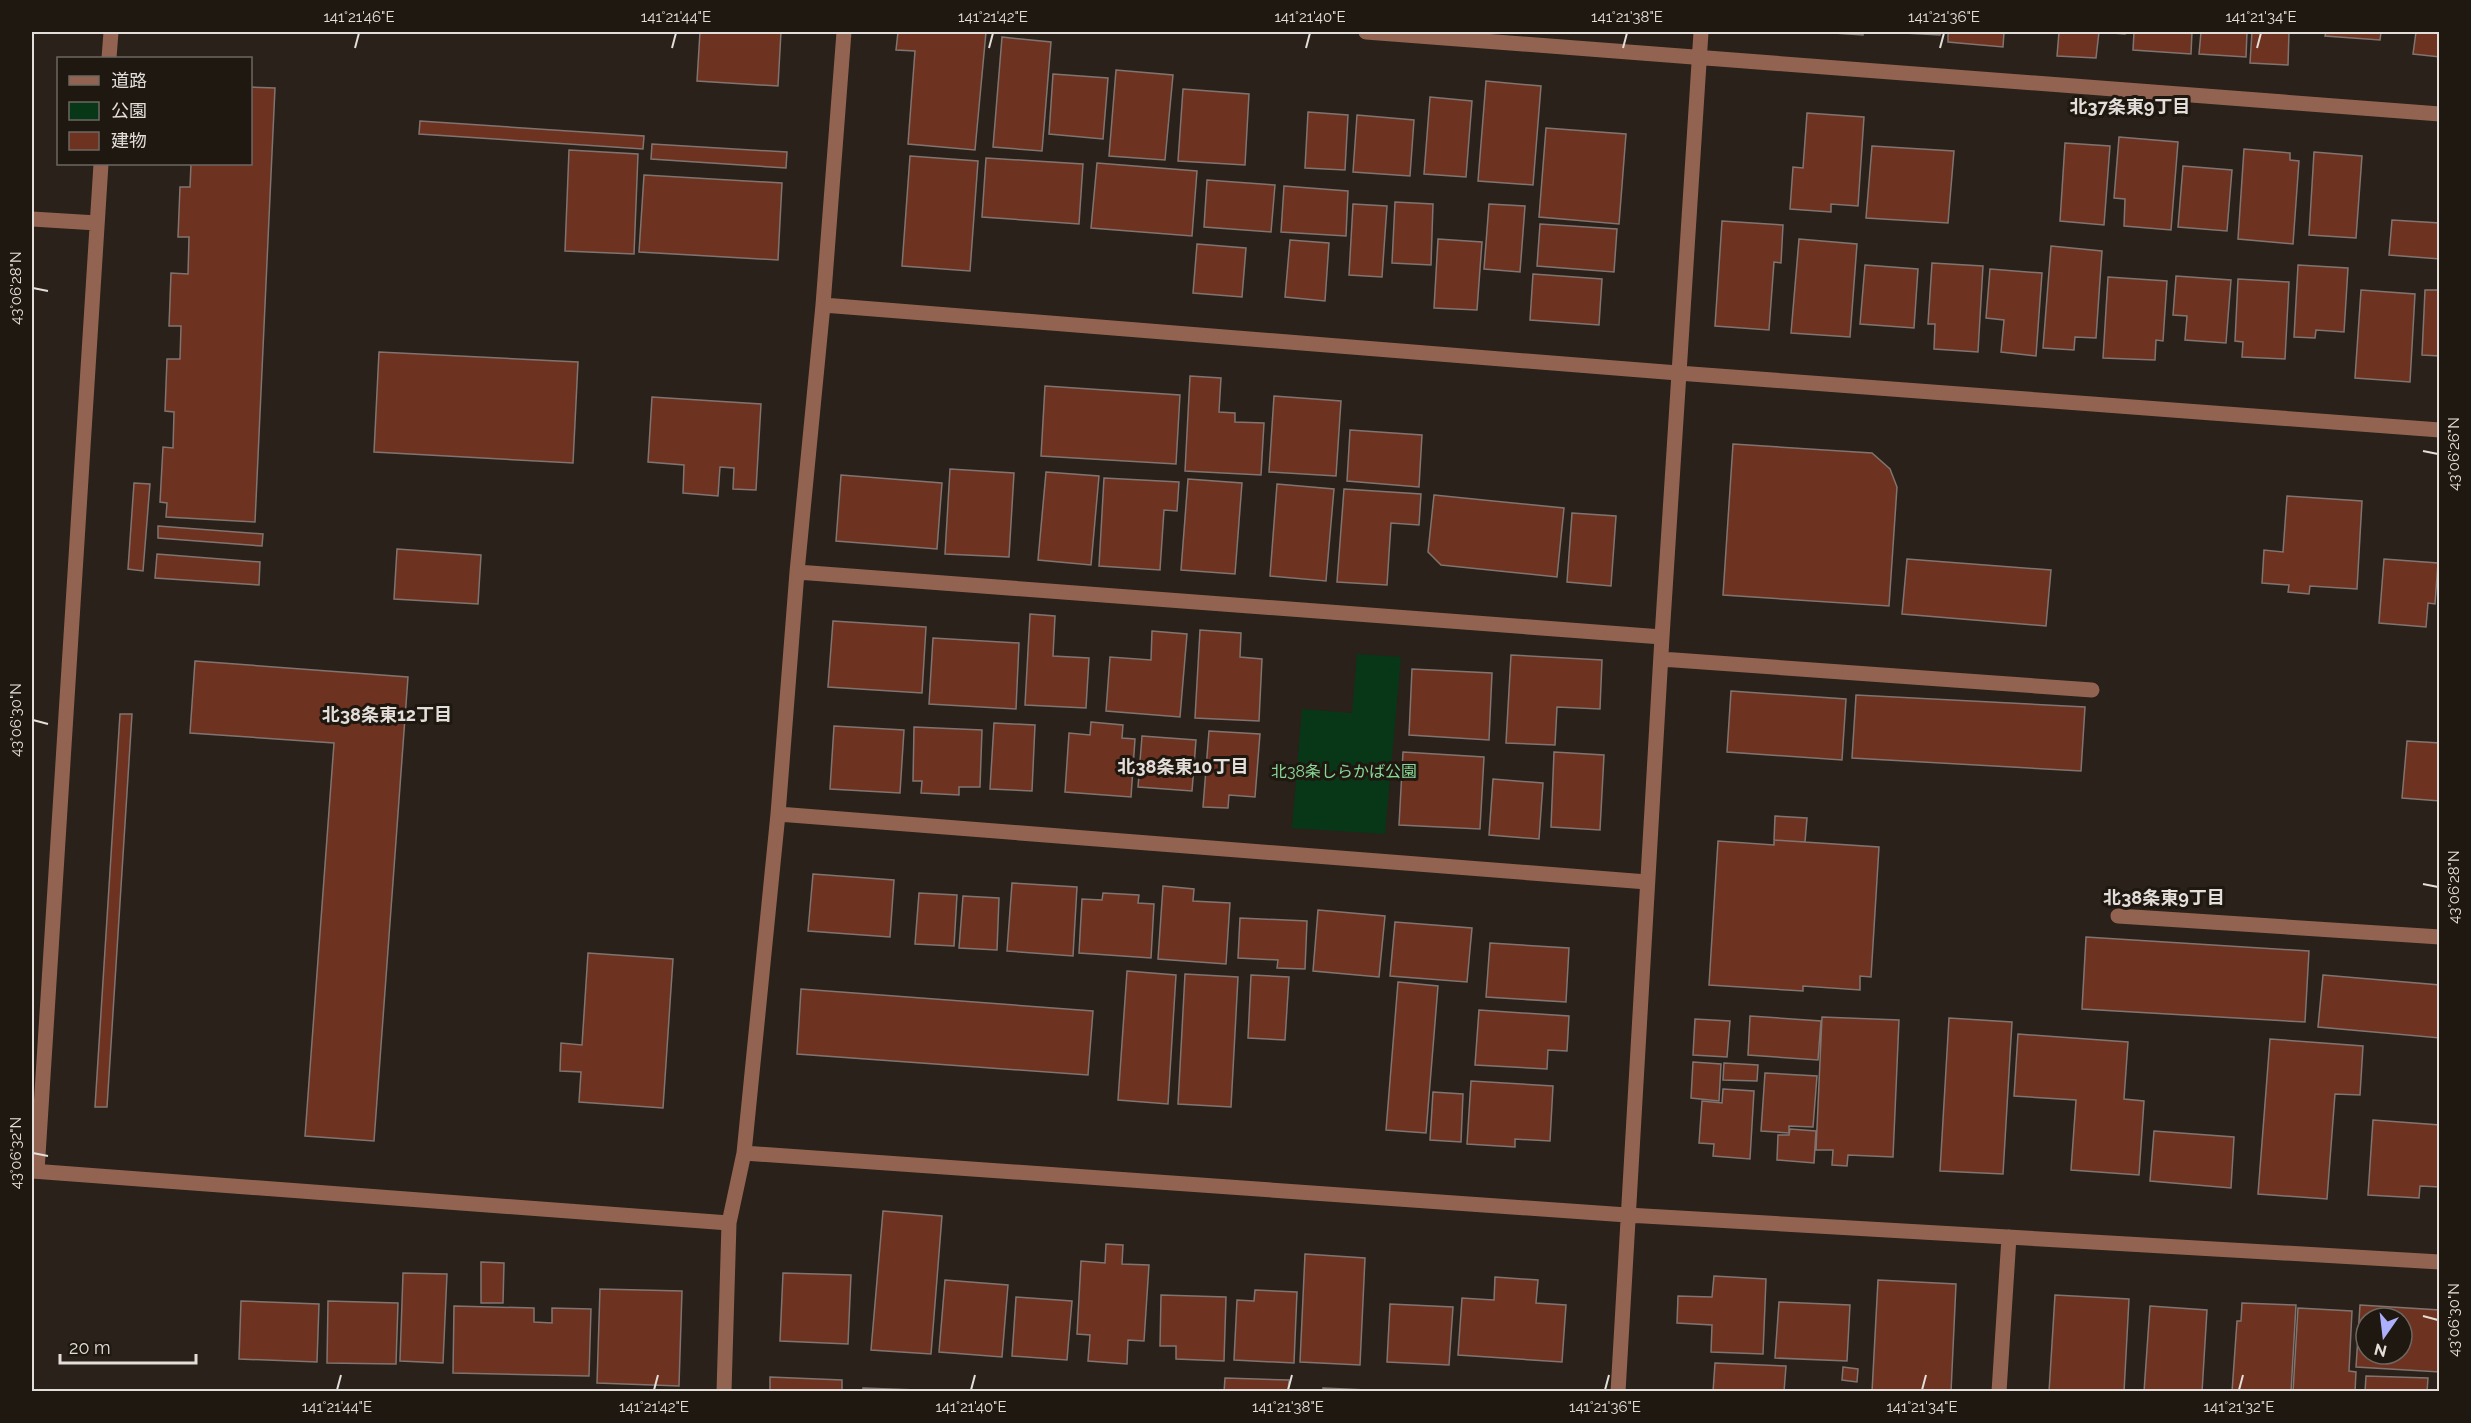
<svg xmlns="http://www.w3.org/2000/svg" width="2471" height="1423" viewBox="0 0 2471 1423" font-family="Raleway,'Noto Sans JP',sans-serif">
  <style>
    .green { fill: #083717 }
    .building { fill: #6e3220; stroke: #817470; stroke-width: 1.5; fill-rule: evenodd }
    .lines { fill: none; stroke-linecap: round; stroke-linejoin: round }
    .minor { stroke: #926350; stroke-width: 15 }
    .ticks { fill: none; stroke: #e3ded9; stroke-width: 2 }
    .labels { text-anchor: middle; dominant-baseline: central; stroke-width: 6; stroke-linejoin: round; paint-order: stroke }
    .park-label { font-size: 16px; fill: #88d897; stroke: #1f1811 }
    .neighbourhood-label { font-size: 18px; font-weight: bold; fill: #e3ded9; stroke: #1f1811 }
    .neatline { fill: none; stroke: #e3ded9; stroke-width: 2 }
    .ticks-label { font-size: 15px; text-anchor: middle; fill: #e3ded9 }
  </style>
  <rect width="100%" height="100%" fill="#29211a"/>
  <path class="green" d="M 1357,654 L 1401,657 L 1385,834 L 1292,828 L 1302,709 L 1352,713 Z"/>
  <path class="building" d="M 700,32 L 781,32 L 778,86 L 697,81 Z
    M 898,32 L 986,32 L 975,150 L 908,144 L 915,51 L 896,50 Z
    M 1818,32 L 1863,32 L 1863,35 Z
    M 1885,32 L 1941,32 L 1940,35 Z
    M 1948,32 L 2004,32 L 2003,47 L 1948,42 Z
    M 2059,32 L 2125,32 L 2125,34 L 2099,32 L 2096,58 L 2057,56 Z
    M 2134,32 L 2192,32 L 2191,54 L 2133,50 Z
    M 2201,32 L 2247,32 L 2246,57 L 2199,54 Z
    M 2252,32 L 2289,32 L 2288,65 L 2250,63 Z
    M 2326,32 L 2381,32 L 2380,40 L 2325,36 Z
    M 2416,32 L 2440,32 L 2440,57 L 2413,54 Z
    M 1002,37 L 1051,42 L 1042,151 L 993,147 Z
    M 1116,70 L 1173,75 L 1165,160 L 1109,156 Z
    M 1053,74 L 1108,78 L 1103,139 L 1049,134 Z
    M 1486,81 L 1541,86 L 1533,185 L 1478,181 Z
    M 250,87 L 275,88 L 255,522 L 166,517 L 167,503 L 160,502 L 163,447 L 173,448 L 174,412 L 165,411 L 167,359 L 180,359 L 181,326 L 169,326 L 171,273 L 188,274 L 189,237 L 178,237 L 180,187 L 190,187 L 191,164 L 250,164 Z
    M 1183,89 L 1249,94 L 1245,165 L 1178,161 Z
    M 1430,97 L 1472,101 L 1466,177 L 1424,174 Z
    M 1308,112 L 1348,115 L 1345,170 L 1305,168 Z
    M 1807,113 L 1864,117 L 1858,206 L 1831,204 L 1831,212 L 1790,209 L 1793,167 L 1803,168 Z
    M 1357,115 L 1414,120 L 1410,176 L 1353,172 Z
    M 420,121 L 644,136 L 643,149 L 419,134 Z
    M 1546,128 L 1626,134 L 1619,224 L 1539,217 Z
    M 2119,137 L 2178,142 L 2171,230 L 2124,226 L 2125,199 L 2114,198 Z
    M 2065,143 L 2110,146 L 2104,225 L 2060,221 Z
    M 652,144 L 787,152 L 786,168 L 651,159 Z
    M 1872,146 L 1954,151 L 1948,223 L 1866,218 Z
    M 2244,149 L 2290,153 L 2290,160 L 2299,161 L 2293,244 L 2238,239 Z
    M 569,150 L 638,154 L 634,254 L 565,251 Z
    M 2314,152 L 2362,156 L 2356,238 L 2309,235 Z
    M 910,156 L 978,161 L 970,271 L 902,266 Z
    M 986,158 L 1083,164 L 1079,224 L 982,217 Z
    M 1097,163 L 1197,171 L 1192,236 L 1091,228 Z
    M 2183,166 L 2232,170 L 2227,231 L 2178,227 Z
    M 644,175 L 782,183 L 778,260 L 639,252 Z
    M 1207,180 L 1275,185 L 1271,232 L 1204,227 Z
    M 1284,186 L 1348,191 L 1346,236 L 1281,232 Z
    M 1395,202 L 1433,204 L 1431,265 L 1392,263 Z
    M 1353,204 L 1387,206 L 1382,277 L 1349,275 Z
    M 1489,204 L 1525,206 L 1520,272 L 1484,269 Z
    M 2392,220 L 2440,223 L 2440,259 L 2389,255 Z
    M 1722,221 L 1783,225 L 1781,263 L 1774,262 L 1769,330 L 1715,326 Z
    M 1540,224 L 1617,229 L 1614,272 L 1537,266 Z
    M 1438,239 L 1482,242 L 1477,310 L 1434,308 Z
    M 1799,239 L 1857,244 L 1850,337 L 1791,333 Z
    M 1290,240 L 1329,243 L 1325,301 L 1285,297 Z
    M 1197,244 L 1246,248 L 1242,297 L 1193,293 Z
    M 2051,246 L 2102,251 L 2096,338 L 2075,337 L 2074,350 L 2043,348 Z
    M 1932,263 L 1983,266 L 1978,352 L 1934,349 L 1935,324 L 1928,324 Z
    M 1865,265 L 1918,269 L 1914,328 L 1860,324 Z
    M 2298,265 L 2348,268 L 2344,332 L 2316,330 L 2315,338 L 2294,337 Z
    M 1990,269 L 2042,273 L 2036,356 L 2001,352 L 2004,320 L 1986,318 Z
    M 1533,274 L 1602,279 L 1599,325 L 1530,320 Z
    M 2176,276 L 2231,280 L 2226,343 L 2185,340 L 2187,316 L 2173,315 Z
    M 2108,277 L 2167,281 L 2163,341 L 2156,340 L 2155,360 L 2103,358 Z
    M 2238,279 L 2289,282 L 2285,359 L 2242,357 L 2243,342 L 2235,341 Z
    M 2361,290 L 2415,294 L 2410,382 L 2355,378 Z
    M 2425,290 L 2440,290 L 2440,356 L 2422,355 Z
    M 379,352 L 578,362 L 573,463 L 374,452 Z
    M 1190,376 L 1221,378 L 1219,412 L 1235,413 L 1235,422 L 1264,423 L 1261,475 L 1185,471 Z
    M 1045,386 L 1180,395 L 1176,464 L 1041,456 Z
    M 1274,396 L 1341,401 L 1336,476 L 1269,472 Z
    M 652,397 L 761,404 L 756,490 L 733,489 L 734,468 L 720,467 L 718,496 L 683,493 L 684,465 L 648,462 Z
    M 1350,430 L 1422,435 L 1419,487 L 1347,481 Z
    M 1733,444 L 1872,453 L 1890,469 L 1897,487 L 1889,606 L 1723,595 Z
    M 950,469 L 1014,473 L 1009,557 L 945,554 Z
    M 1046,472 L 1099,476 L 1091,565 L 1038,560 Z
    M 841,475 L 942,483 L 937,549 L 836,541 Z
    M 1104,478 L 1179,482 L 1177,511 L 1164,510 L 1160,570 L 1099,566 Z
    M 1188,479 L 1242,483 L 1235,574 L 1181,570 Z
    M 134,483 L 150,484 L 143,571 L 128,569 Z
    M 1277,484 L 1334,489 L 1326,581 L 1270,576 Z
    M 1344,489 L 1421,494 L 1419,525 L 1391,523 L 1387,585 L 1337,582 Z
    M 1434,495 L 1564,508 L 1557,577 L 1441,565 L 1428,552 Z
    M 2287,496 L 2362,501 L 2357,589 L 2310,586 L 2309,594 L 2288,592 L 2289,585 L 2262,583 L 2264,550 L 2283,552 Z
    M 1572,513 L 1616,516 L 1611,586 L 1567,582 Z
    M 158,526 L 263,534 L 262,546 L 158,538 Z
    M 397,549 L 481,555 L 478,604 L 394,599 Z
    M 157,554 L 260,562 L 259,585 L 155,578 Z
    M 1907,559 L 2051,570 L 2046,626 L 1902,614 Z
    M 2384,559 L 2438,563 L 2435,604 L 2428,603 L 2426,627 L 2379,623 Z
    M 1030,614 L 1055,616 L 1053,656 L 1089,658 L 1086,708 L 1025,705 Z
    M 833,621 L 926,627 L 922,693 L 828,687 Z
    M 1200,630 L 1241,633 L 1240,657 L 1262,659 L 1259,721 L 1195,718 Z
    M 1152,631 L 1187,634 L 1180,717 L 1106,711 L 1110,657 L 1151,660 Z
    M 933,638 L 1019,643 L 1016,709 L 929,704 Z
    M 1511,655 L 1602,660 L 1600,709 L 1557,707 L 1555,745 L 1506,743 Z
    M 195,661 L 408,677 L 374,1141 L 305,1136 L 334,743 L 190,733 Z
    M 1412,669 L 1492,673 L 1489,740 L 1409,735 Z
    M 1731,691 L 1846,699 L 1842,760 L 1727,752 Z
    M 1856,695 L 2085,707 L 2081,771 L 1852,758 Z
    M 120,714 L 132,714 L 107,1107 L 95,1107 Z
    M 1091,722 L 1123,725 L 1122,738 L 1135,739 L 1131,797 L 1065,792 L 1069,733 L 1090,735 Z
    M 994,723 L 1035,725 L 1032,791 L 990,789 Z
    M 834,726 L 904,730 L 900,793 L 830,789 Z
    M 914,727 L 982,730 L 980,787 L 959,787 L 959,795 L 921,793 L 922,781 L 913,781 Z
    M 1209,731 L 1260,734 L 1255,797 L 1229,795 L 1228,808 L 1203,807 Z
    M 1142,736 L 1196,740 L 1192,791 L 1138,787 Z
    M 2407,741 L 2440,743 L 2440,801 L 2402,798 Z
    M 1403,752 L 1484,757 L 1480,829 L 1399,825 Z
    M 1554,752 L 1604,755 L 1600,830 L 1551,827 Z
    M 1493,779 L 1543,783 L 1539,839 L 1489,835 Z
    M 1775,816 L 1807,818 L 1805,842 L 1774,840 Z
    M 1774,840 L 1879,847 L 1871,977 L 1860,976 L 1860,990 L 1803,986 L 1803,991 L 1709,985 L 1718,841 L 1774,845 Z
    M 813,874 L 894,880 L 890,937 L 808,931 Z
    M 1012,883 L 1077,887 L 1073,956 L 1007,951 Z
    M 1163,886 L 1194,889 L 1193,901 L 1230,903 L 1226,964 L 1158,959 Z
    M 919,893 L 957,895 L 954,946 L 915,944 Z
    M 1103,893 L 1139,895 L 1138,903 L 1154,904 L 1151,958 L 1079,953 L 1082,899 L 1102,900 Z
    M 963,896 L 999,898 L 997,950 L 959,948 Z
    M 1318,910 L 1385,916 L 1379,977 L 1313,971 Z
    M 1240,918 L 1307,921 L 1305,969 L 1277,968 L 1278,960 L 1238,958 Z
    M 1395,922 L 1472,928 L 1467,982 L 1390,976 Z
    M 2086,937 L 2309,951 L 2305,1022 L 2082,1009 Z
    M 1490,943 L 1569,948 L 1566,1002 L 1486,997 Z
    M 588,953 L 673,959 L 663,1108 L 579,1102 L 581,1072 L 560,1071 L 561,1043 L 582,1045 Z
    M 1127,971 L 1176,975 L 1168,1104 L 1118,1100 Z
    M 1185,974 L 1238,977 L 1231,1107 L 1178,1104 Z
    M 1251,975 L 1289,977 L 1285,1040 L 1248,1038 Z
    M 2323,975 L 2440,985 L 2440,1038 L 2318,1027 Z
    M 1398,982 L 1438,986 L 1426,1133 L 1386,1130 Z
    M 801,989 L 1093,1011 L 1088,1075 L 797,1054 Z
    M 1479,1010 L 1569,1016 L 1567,1051 L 1548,1050 L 1547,1069 L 1475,1065 Z
    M 1750,1016 L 1821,1021 L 1818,1060 L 1748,1055 Z
    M 1822,1017 L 1899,1020 L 1893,1157 L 1848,1155 L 1847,1166 L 1832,1165 L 1833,1150 L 1816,1150 Z
    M 1949,1018 L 2012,1022 L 2003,1174 L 1940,1171 Z
    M 1695,1019 L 1730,1021 L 1727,1057 L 1693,1055 Z
    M 2018,1034 L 2128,1042 L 2124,1099 L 2144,1101 L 2139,1175 L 2071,1170 L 2076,1100 L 2014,1096 Z
    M 2270,1039 L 2363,1046 L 2360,1095 L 2335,1094 L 2327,1199 L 2258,1194 Z
    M 1693,1062 L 1721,1064 L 1719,1101 L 1691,1098 Z
    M 1724,1063 L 1758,1065 L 1757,1081 L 1723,1080 Z
    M 1765,1073 L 1817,1076 L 1813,1127 L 1789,1126 L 1789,1133 L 1761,1131 Z
    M 1471,1081 L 1553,1086 L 1550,1141 L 1515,1139 L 1515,1147 L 1467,1144 Z
    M 1723,1089 L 1754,1091 L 1750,1159 L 1713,1156 L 1714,1144 L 1699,1143 L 1702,1101 L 1722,1103 Z
    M 1433,1092 L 1463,1094 L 1461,1142 L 1430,1140 Z
    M 2373,1120 L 2440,1125 L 2440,1187 L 2420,1186 L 2419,1198 L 2368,1195 Z
    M 1790,1129 L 1816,1131 L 1814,1163 L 1777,1160 L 1778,1135 L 1789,1135 Z
    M 2154,1131 L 2234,1137 L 2231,1188 L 2150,1181 Z
    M 883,1211 L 942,1216 L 931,1354 L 871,1350 Z
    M 1106,1244 L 1123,1245 L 1122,1264 L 1149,1265 L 1144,1341 L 1128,1340 L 1127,1364 L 1088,1361 L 1090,1335 L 1077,1334 L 1081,1261 L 1105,1263 Z
    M 1305,1254 L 1365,1258 L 1360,1365 L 1300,1362 Z
    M 481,1262 L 504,1263 L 503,1303 L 481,1303 Z
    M 403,1273 L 447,1274 L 443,1363 L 400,1361 Z
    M 783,1273 L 851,1275 L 848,1344 L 780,1341 Z
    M 1714,1276 L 1766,1279 L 1763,1354 L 1711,1352 L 1712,1325 L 1677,1323 L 1678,1296 L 1712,1297 Z
    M 1495,1277 L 1538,1280 L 1536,1303 L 1566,1305 L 1562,1362 L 1458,1355 L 1462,1298 L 1494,1300 Z
    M 945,1280 L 1008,1285 L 1002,1357 L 939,1352 Z
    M 1878,1280 L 1956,1284 L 1951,1392 L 1872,1392 Z
    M 600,1289 L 682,1291 L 679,1386 L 597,1383 Z
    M 1255,1290 L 1297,1292 L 1294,1363 L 1234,1360 L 1237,1300 L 1254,1301 Z
    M 1161,1295 L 1226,1297 L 1224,1361 L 1176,1359 L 1176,1346 L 1160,1346 Z
    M 2055,1295 L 2129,1299 L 2124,1392 L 2049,1392 Z
    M 1016,1297 L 1072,1301 L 1067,1360 L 1012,1356 Z
    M 241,1301 L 319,1304 L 317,1362 L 239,1359 Z
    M 328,1301 L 398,1303 L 396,1364 L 327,1363 Z
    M 1779,1302 L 1850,1305 L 1847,1361 L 1775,1358 Z
    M 2242,1303 L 2296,1305 L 2291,1392 L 2232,1392 L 2237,1321 L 2241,1321 Z
    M 1390,1304 L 1453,1307 L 1449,1365 L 1387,1362 Z
    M 2360,1305 L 2440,1310 L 2440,1372 L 2356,1367 ZM 2366,1318 L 2402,1318 L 2402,1354 L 2366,1354 Z
    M 454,1306 L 534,1308 L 534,1322 L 552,1323 L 552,1308 L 591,1309 L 589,1376 L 453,1373 Z
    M 2150,1306 L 2207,1310 L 2202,1392 L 2144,1392 Z
    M 2298,1308 L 2352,1311 L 2349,1371 L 2356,1372 L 2355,1392 L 2293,1392 Z
    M 1715,1363 L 1786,1366 L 1784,1392 L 1713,1392 Z
    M 1843,1367 L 1858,1369 L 1857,1382 L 1842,1380 Z
    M 2366,1376 L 2428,1378 L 2427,1392 L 2365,1392 Z
    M 770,1377 L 842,1380 L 842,1392 L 770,1392 Z
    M 1225,1378 L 1289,1380 L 1288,1392 L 1224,1392 Z
    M 863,1388 L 916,1390 L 916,1392 L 863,1392 Z
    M 1323,1388 L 1366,1390 L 1366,1392 L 1323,1392 Z"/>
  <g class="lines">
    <path class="minor" d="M 1366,32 L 2440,114
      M 109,58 L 111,32
      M 32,219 L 97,223
      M 823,305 L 1678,373 L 2440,430
      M 797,572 L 1662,637
      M 1661,659 L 2092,690
      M 778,814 L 1647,882
      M 2118,916 L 2440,937
      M 744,1153 L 1627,1215 L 2440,1262
      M 32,1171 L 729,1223
      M 37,1171 L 101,164
      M 724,1392 L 729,1223 L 744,1153 L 778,814 L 797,572 L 823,305 L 844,32
      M 1618,1392 L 1662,637 L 1701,32
      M 1999,1392 L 2009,1237"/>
  </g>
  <path class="ticks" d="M 355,48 L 359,33M 672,48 L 676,33M 989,48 L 993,33M 1306,48 L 1310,33M 1623,48 L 1627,33M 1940,48 L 1944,33M 2257,48 L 2261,33M 33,288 L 48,291M 2423,451 L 2438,454M 33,720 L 48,724M 2423,884 L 2438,887M 33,1153 L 48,1156M 2423,1316 L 2438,1320M 337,1390 L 341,1375M 654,1390 L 658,1375M 971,1390 L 975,1375M 1288,1390 L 1292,1375M 1605,1390 L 1609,1375M 1922,1390 L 1926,1375M 2239,1390 L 2243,1375"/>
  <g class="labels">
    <g class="park-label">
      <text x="1344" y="771">北38条しらかば公園</text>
    </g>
    <g class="neighbourhood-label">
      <text x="2130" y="106">北37条東9丁目</text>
      <text x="387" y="714">北38条東12丁目</text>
      <text x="1183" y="766">北38条東10丁目</text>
      <text x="2164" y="897">北38条東9丁目</text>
    </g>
  </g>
  <rect width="2471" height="1423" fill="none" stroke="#1f1811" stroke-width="66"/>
  <rect x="57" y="57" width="195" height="108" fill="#1f1811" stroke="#6d6761" stroke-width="1.5"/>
  <rect x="69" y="76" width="30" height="9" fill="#926350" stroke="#6d6761" stroke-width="1.5"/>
  <text x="111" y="87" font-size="18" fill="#e3ded9">道路</text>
  <rect x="69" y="102" width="30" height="18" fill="#083717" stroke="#6d6761" stroke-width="1.5"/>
  <text x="111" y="117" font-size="18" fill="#e3ded9">公園</text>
  <rect x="69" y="132" width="30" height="18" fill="#6e3220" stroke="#6d6761" stroke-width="1.5"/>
  <text x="111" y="147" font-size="18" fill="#e3ded9">建物</text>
  <g transform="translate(2384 1336) rotate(194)"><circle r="28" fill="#1f1811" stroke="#6d6761" stroke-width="1.5"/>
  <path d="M0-4.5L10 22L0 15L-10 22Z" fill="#acaffb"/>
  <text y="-9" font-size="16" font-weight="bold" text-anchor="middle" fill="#e3ded9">N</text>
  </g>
  <path d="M60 1354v9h136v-9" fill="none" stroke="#e3ded9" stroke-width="3"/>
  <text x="69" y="1354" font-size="18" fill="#e3ded9" stroke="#1f1811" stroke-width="4.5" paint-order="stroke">20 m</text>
  <rect x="33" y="33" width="2405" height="1357" class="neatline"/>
  <g class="ticks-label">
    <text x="359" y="22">141°21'46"E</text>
    <text x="676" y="22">141°21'44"E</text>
    <text x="993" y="22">141°21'42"E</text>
    <text x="1310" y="22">141°21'40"E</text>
    <text x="1627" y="22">141°21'38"E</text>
    <text x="1944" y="22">141°21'36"E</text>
    <text x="2261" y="22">141°21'34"E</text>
    <text transform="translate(16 288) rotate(-90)" y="5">43°06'28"N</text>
    <text transform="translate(2454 454) rotate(-90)" y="5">43°06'26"N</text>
    <text transform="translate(16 720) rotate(-90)" y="5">43°06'30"N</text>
    <text transform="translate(2454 887) rotate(-90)" y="5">43°06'28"N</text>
    <text transform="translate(16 1153) rotate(-90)" y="5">43°06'32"N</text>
    <text transform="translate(2454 1320) rotate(-90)" y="5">43°06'30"N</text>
    <text x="337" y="1412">141°21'44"E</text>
    <text x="654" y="1412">141°21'42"E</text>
    <text x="971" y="1412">141°21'40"E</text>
    <text x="1288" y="1412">141°21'38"E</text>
    <text x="1605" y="1412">141°21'36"E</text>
    <text x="1922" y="1412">141°21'34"E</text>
    <text x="2239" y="1412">141°21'32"E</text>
  </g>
</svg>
